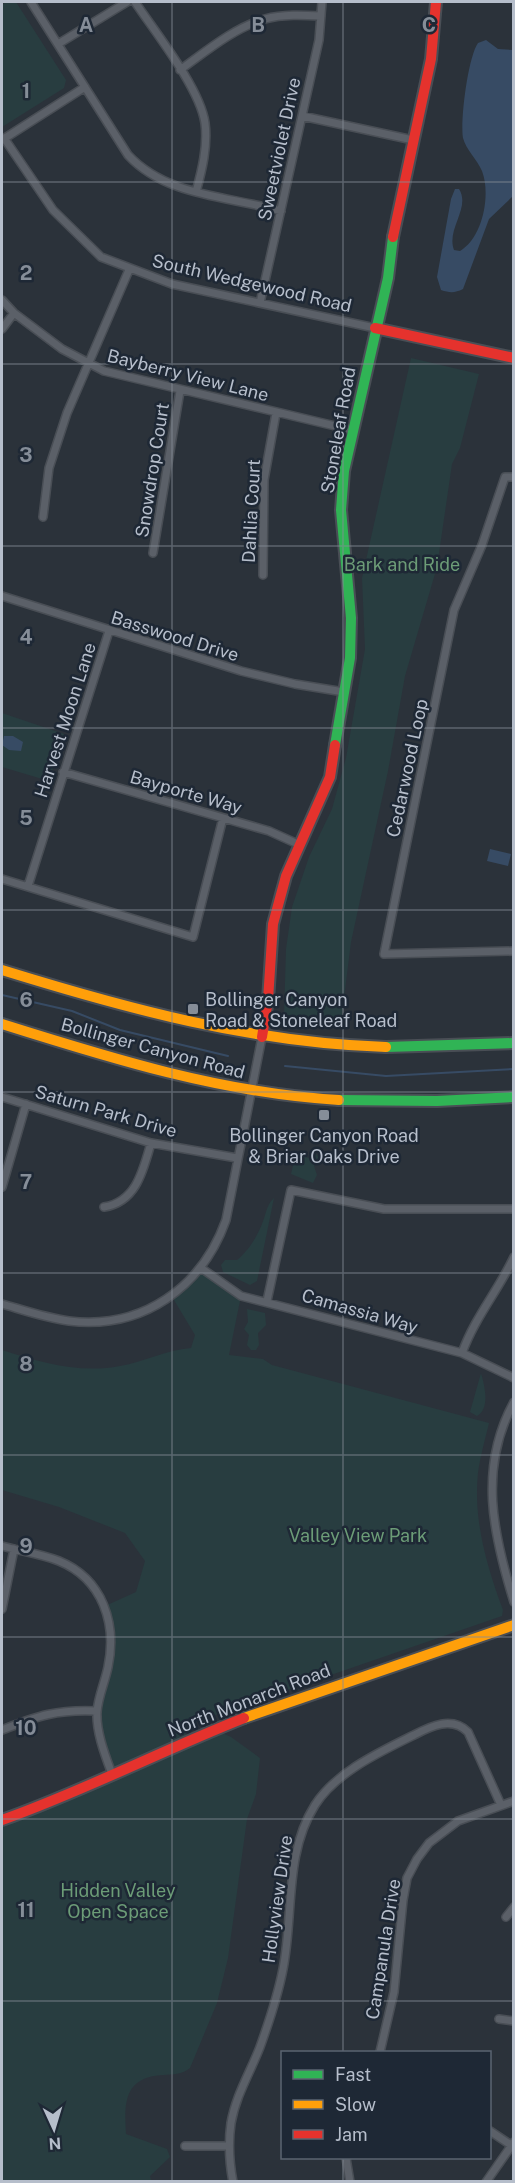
<svg xmlns="http://www.w3.org/2000/svg" width="515" height="2183" viewBox="0 0 515 2183" font-family="'Public Sans',sans-serif">
  <style>
    .green { fill: #283d40 }
    .water { fill: #374b64 }
    .lines { fill: none; stroke-linecap: round; stroke-linejoin: round }
    .stream { stroke: #374b64; stroke-width: 2 }
    .street-casing { stroke: #494e55; stroke-width: 10 }
    .fast-casing { stroke: #494e55; stroke-width: 14 }
    .slow-casing { stroke: #494e55; stroke-width: 14 }
    .jam-casing { stroke: #494e55; stroke-width: 14 }
    .street { stroke: #5b6068; stroke-width: 7 }
    .fast { stroke: #30b455; stroke-width: 10 }
    .slow { stroke: #ff9f0a; stroke-width: 10 }
    .jam { stroke: #e5322d; stroke-width: 10 }
    .grid { fill: none; stroke: #858d98; stroke-width: 1.5; stroke-opacity: 0.55 }
    .poi-dot { fill: #858d98; stroke: #1e2835; stroke-width: 2 }
    .labels { text-anchor: middle; dominant-baseline: central; stroke-width: 5; stroke-linejoin: round; paint-order: stroke }
    .street-label { font-size: 18px; fill: #b6becb; stroke: #1e2835 }
    .park-label { font-size: 18px; fill: #6c9c77; stroke: #1e2835 }
    .poi-label { font-size: 18px; fill: #b6becb; stroke: #1e2835; text-anchor: start }
    .grid-label { font-size: 20px; text-anchor: middle; font-weight: bold; fill: #858d98; stroke: #1e2835; stroke-width: 5; stroke-linejoin: round; paint-order: stroke }
  </style>
  <rect width="100%" height="100%" fill="#2b323a"/>
  <path class="green" d="M 6,2 L 16,2 L 66,80 L 64,88 L 2,127 L 2,5 Z
    M 411,358 L 479,374 L 460,448 L 452,464 L 437,567 L 405,676 L 388,771 L 351,942 L 341,1022 L 284,1016 L 286,949 L 292,907 L 309,857 L 332,809 L 346,758 L 365,649 L 362,578 Z
    M 2,713 L 64,734 L 49,781 L 2,767 Z
    M 296,1153 L 308,1158 L 316,1154 L 319,1158 L 314,1166 L 317,1175 L 313,1183 L 291,1174 Z
    M 274,1198 L 257,1281 L 250,1285 L 223,1272 L 221,1265 L 225,1260 L 237,1260 C 248,1251 257,1237 262,1224 C 266,1215 266,1205 274,1198 Z
    M 201,1268 L 241,1296 L 229,1355 L 263,1359 L 272,1365 L 489,1423 C 485,1440 480,1457 478,1473 C 473,1520 487,1567 503,1610 L 502,1616 L 189,1724 L 185,1740 L 214,1729 L 231,1737 L 260,1758 L 256,1794 L 247,1819 L 228,1958 L 217,2003 L 190,2068 C 181,2075 174,2074 163,2075 C 124,2077 124,2103 126,2134 L 167,2149 L 170,2157 L 150,2176 L 151,2181 L 2,2181 L 2,1820 L 111,1774 L 97,1711 L 111,1640 L 105,1606 L 136,1592 L 145,1561 L 125,1533 L 59,1507 L 2,1490 L 2,1350 C 39,1362 80,1374 120,1366 C 144,1362 166,1350 191,1348 L 195,1335 L 171,1295 Z
    M 247,1309 L 265,1313 L 266,1325 L 258,1333 L 259,1345 L 256,1350 L 251,1350 L 247,1345 L 249,1335 L 244,1329 L 248,1322 Z
    M 481,1373 C 484,1384 491,1408 477,1416 L 470,1412 Z"/>
  <path class="water" d="M 486,40 L 498,49 L 513,50 L 513,196 L 489,219 L 463,289 C 455,293 450,293 441,290 L 437,277 L 451,199 L 455,189 L 459,189 C 471,208 446,229 454,250 L 460,251 C 483,238 491,194 482,171 C 477,159 466,150 463,138 C 460,121 468,57 478,43 Z
    M 4,736 L 13,736 L 23,742 L 21,751 L 9,750 L 2,745 Z
    M 490,849 L 511,854 L 508,866 L 487,861 Z"/>
  <g class="lines">
    <path class="stream" d="M 2,995 L 72,1011 L 120,1030 L 228,1056
      M 285,1066 L 386,1076 L 514,1069"/>
    <g class="street-casing">
      <path id="street" d="M 31,2 L 128,155 C 167,197 229,196 281,211
        M 135,2 C 155,32 200,88 205,123 C 208,146 202,170 196,192
        M 58,44 L 127,2
        M 180,70 C 205,52 235,27 265,19 C 283,14 303,15 321,16
        M 302,116 L 413,140
        M 4,138 L 53,210 L 101,257 L 172,284 L 375,328
        M 2,140 L 85,87
        M 2,300 L 14,313 L 62,349 L 104,371 L 352,430
        M 260,303 L 319,40 L 322,2
        M 2,329 L 14,313
        M 514,477 L 505,477 L 482,545 L 454,610 L 384,954 L 514,951
        M 43,517 L 49,468 L 67,413 L 129,270
        M 153,553 L 180,391
        M 263,575 L 264,480 L 276,413
        M 2,596 L 241,671 L 295,684 L 344,692
        M 63,772 L 269,831 L 300,845
        M 2,879 L 193,937 L 223,818
        M 28,886 L 109,631
        M 2,1097 L 151,1143 L 237,1158
        M 2,1187 L 26,1104
        M 104,1207 C 136,1202 143,1171 151,1143
        M 201,1268 L 241,1296 L 462,1353 L 514,1378
        M 267,1301 L 291,1190 L 384,1209 L 514,1209
        M 2,1304 C 23,1310 46,1318 69,1321 C 143,1330 202,1287 226,1220 L 262,1037
        M 462,1353 C 475,1317 498,1291 514,1257
        M 514,1402 C 478,1468 493,1534 514,1602
        M 2,1546 C 20,1551 41,1554 59,1561 C 103,1579 117,1624 108,1667 C 105,1682 98,1697 97,1712 C 96,1732 105,1755 112,1774
        M 2,1609 L 14,1549
        M 2,1730 C 37,1716 58,1709 97,1711
        M 506,1917 L 514,1907
        M 499,2019 L 514,2021
        M 380,2052 L 394,1992 L 403,1900 L 407,1878 L 417,1859 L 429,1843 L 458,1821 L 514,1801
        M 490,2131 L 511,2145
        M 185,2146 L 228,2146
        M 346,2158 L 350,2182
        M 233,2182 C 229,2161 228,2144 231,2123 C 236,2095 250,2073 260,2047 C 269,2022 278,1995 283,1969 C 294,1914 284,1854 315,1805 C 336,1772 380,1752 414,1735 C 431,1726 452,1716 468,1732 L 501,1805
        M 486,2182 L 514,2142"/>
    </g>
    <g class="fast-casing">
      <path id="fast" d="M 335,745 L 350,658 L 351,618 L 341,510 L 344,471 L 388,278 L 393,237
        M 386,1047 L 514,1043
        M 339,1100 L 437,1101 L 514,1097"/>
    </g>
    <g class="slow-casing">
      <path id="slow" d="M 2,970 C 128,1009 253,1043 386,1047
        M 2,1024 C 113,1059 222,1093 339,1100
        M 244,1718 L 514,1625"/>
    </g>
    <g class="jam-casing">
      <path id="jam" d="M 393,237 L 431,59 L 436,2
        M 375,328 L 514,358
        M 262,1037 L 268,1000 L 273,924 L 286,876 L 330,777 L 335,745
        M 2,1820 C 84,1791 163,1750 244,1718"/>
    </g>
    <use href="#street" class="street"/>
    <use href="#fast" class="fast"/>
    <use href="#slow" class="slow"/>
    <use href="#jam" class="jam"/>
  </g>
  <path class="grid" d="M 172,2 L 172,2182M 343,2 L 343,2052M 2,182 L 514,182M 2,364 L 514,364M 2,546 L 514,546M 2,728 L 514,728M 2,910 L 514,910M 2,1092 L 514,1092M 2,1273 L 514,1273M 2,1455 L 514,1455M 2,1637 L 514,1637M 2,1819 L 514,1819M 2,2001 L 514,2001M 343,2158 L 343,2182"/>
  <g class="poi-dot">
    <rect x="187" y="1003" width="12" height="12" rx="3"/>
    <rect x="318" y="1109" width="12" height="12" rx="3"/>
  </g>
  <g class="labels">
    <g class="street-label">
      <text transform="translate(279 149) rotate(-78)">Sweetviolet Drive</text>
      <text transform="translate(252 283) rotate(13)">South Wedgewood Road</text>
      <text transform="translate(188 375) rotate(14)">Bayberry View Lane</text>
      <text transform="translate(338 430) rotate(-80)">Stoneleaf Road</text>
      <text transform="translate(152 470) rotate(-81)">Snowdrop Court</text>
      <text transform="translate(251 511) rotate(-87)">Dahlia Court</text>
      <text transform="translate(175 636) rotate(17)">Basswood Drive</text>
      <text transform="translate(65 720) rotate(-72)">Harvest Moon Lane</text>
      <text transform="translate(407 768) rotate(-78)">Cedarwood Loop</text>
      <text transform="translate(186 792) rotate(16)">Bayporte Way</text>
      <text transform="translate(153 1048) rotate(15)">Bollinger Canyon Road</text>
      <text transform="translate(106 1111) rotate(16)">Saturn Park Drive</text>
      <text transform="translate(360 1311) rotate(16)">Camassia Way</text>
      <text transform="translate(249 1700) rotate(-21)">North Monarch Road</text>
      <text transform="translate(277 1899) rotate(-82)">Hollyview Drive</text>
      <text transform="translate(383 1949) rotate(-81)">Campanula Drive</text>
    </g>
    <g class="park-label">
      <text x="402" y="564">Bark and Ride</text>
      <text x="358" y="1535">Valley View Park</text>
      <text x="118" y="1890">Hidden Valley<tspan x="118" dy="21">Open Space</tspan></text>
    </g>
    <g class="poi-label">
      <text x="205" y="999">Bollinger Canyon<tspan x="205" dy="21">Road &amp; Stoneleaf Road</tspan></text>
      <text x="324" y="1135" text-anchor="middle">Bollinger Canyon Road<tspan x="324" dy="21">&amp; Briar Oaks Drive</tspan></text>
    </g>
  </g>
  <g class="grid-label">
    <text x="86" y="32">A</text>
    <text x="258" y="32">B</text>
    <text x="429" y="32">C</text>
    <text x="26" y="98">1</text>
    <text x="26" y="280">2</text>
    <text x="26" y="462">3</text>
    <text x="26" y="644">4</text>
    <text x="26" y="825">5</text>
    <text x="26" y="1007">6</text>
    <text x="26" y="1189">7</text>
    <text x="26" y="1371">8</text>
    <text x="26" y="1553">9</text>
    <text x="26" y="1735">10</text>
    <text x="26" y="1917">11</text>
  </g>
  <rect width="515" height="2183" fill="none" stroke="#b6becb" stroke-width="6"/>
  <rect x="281" y="2051" width="210" height="108" fill="#1e2835" stroke="#5b6471" stroke-width="1.5"/>
  <rect x="293" y="2070" width="30" height="9" fill="#30b455" stroke="#5b6471" stroke-width="1.5"/>
  <text x="335" y="2081" font-size="18" fill="#b6becb">Fast</text>
  <rect x="293" y="2100" width="30" height="9" fill="#ff9f0a" stroke="#5b6471" stroke-width="1.5"/>
  <text x="335" y="2111" font-size="18" fill="#b6becb">Slow</text>
  <rect x="293" y="2130" width="30" height="9" fill="#e5322d" stroke="#5b6471" stroke-width="1.5"/>
  <text x="335" y="2141" font-size="18" fill="#b6becb">Jam</text>
  <g transform="translate(54 2129) rotate(176)" stroke="#1e2835" stroke-width="4.5" paint-order="stroke">
  <path d="M0-4.5L10 22L0 15L-10 22Z" fill="#b6becb"/>
  <text y="-9" font-size="16" font-weight="bold" text-anchor="middle" fill="#b6becb">N</text>
  </g>
</svg>
